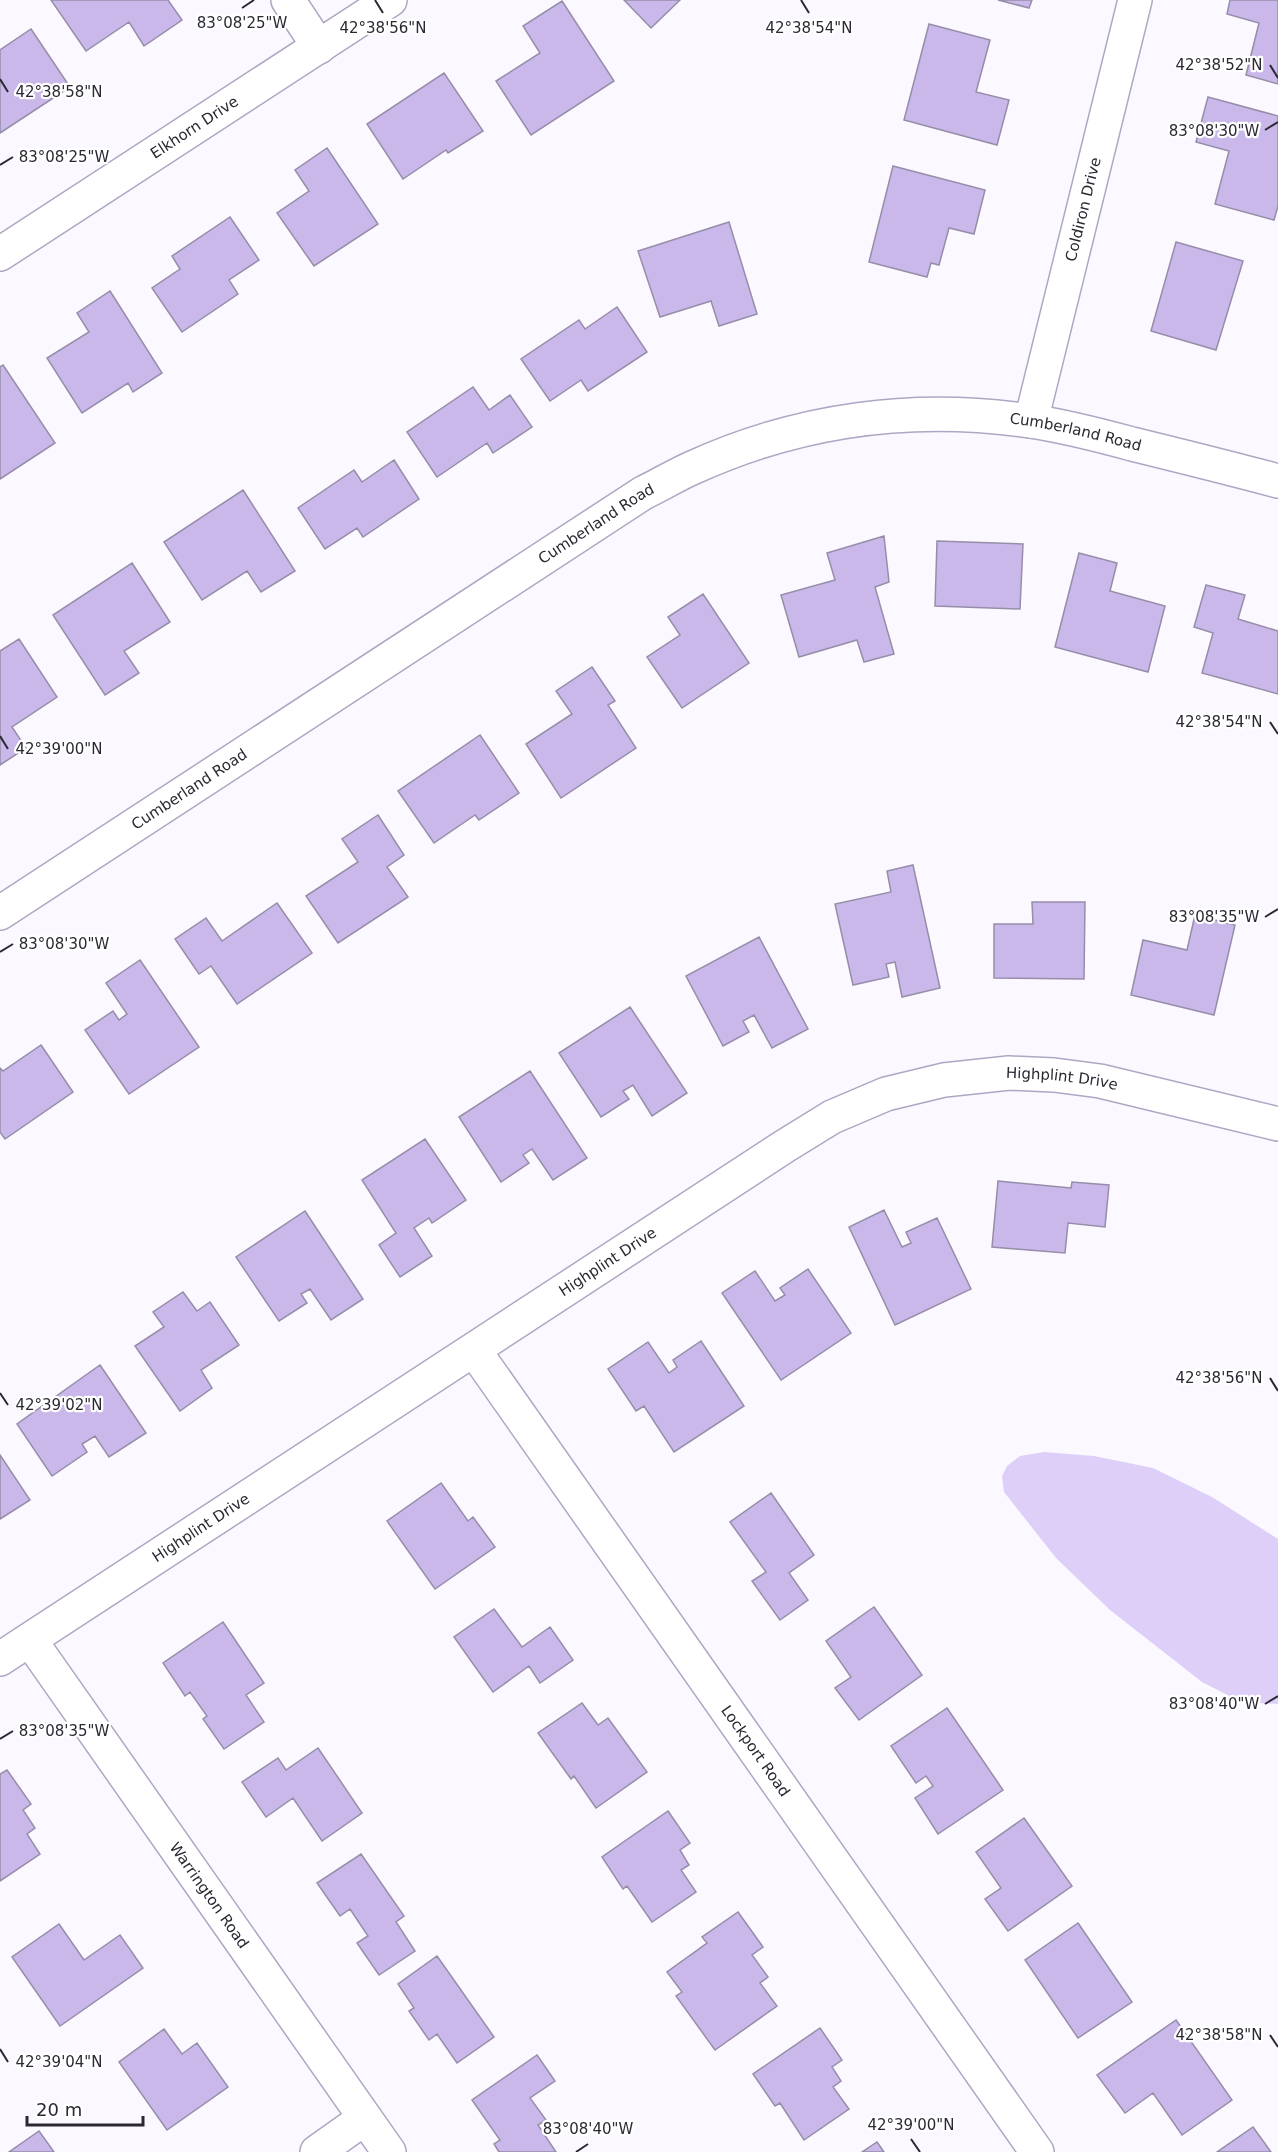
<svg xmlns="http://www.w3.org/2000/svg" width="1278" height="2152" viewBox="0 0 1278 2152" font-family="'DejaVu Sans',sans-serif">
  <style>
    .water { fill: #ddcff8 }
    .building { fill: #cab8ea; stroke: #968da9; stroke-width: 1.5 }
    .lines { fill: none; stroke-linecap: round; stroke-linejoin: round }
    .minor-casing { stroke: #b0a6c3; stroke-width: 36 }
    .minor { stroke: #fff; stroke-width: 33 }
    .ticks { fill: none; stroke: #2c2833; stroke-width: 2 }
    .labels { text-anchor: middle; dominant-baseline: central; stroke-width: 4.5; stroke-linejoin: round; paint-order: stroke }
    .street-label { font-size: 15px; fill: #2c2833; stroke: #fff }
    .ticks-label { font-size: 15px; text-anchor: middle; fill: #2c2833; stroke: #fff; stroke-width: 4.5; stroke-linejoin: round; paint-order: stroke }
  </style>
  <rect width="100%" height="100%" fill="#fbf9ff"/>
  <path class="water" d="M 1044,1452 L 1094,1456 L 1153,1468 L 1212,1497 L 1278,1539 L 1278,1704 L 1241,1702 L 1202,1682 L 1110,1610 L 1056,1558 L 1004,1492 L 1002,1476 L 1007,1466 L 1020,1456 Z"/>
  <path class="building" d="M 51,0 L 168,0 L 182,20 L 144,46 L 129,22 L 86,51 Z
    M 624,0 L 680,0 L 651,28 Z
    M 998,0 L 1032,0 L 1029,8 Z
    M 1230,0 L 1278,0 L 1278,84 L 1246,75 L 1259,23 L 1227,14 Z
    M 562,1 L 614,81 L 531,135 L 496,81 L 540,53 L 523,26 Z
    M 929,24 L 990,40 L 976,92 L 1009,100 L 997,145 L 904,120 Z
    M 31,29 L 70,87 L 0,133 L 0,50 Z
    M 444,73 L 483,131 L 448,153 L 446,150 L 403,179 L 367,124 Z
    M 1208,97 L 1278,116 L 1278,206 L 1274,220 L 1215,204 L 1229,151 L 1196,142 Z
    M 327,148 L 378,224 L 314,266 L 277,213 L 309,191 L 295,170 Z
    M 893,166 L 985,190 L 974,234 L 949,228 L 939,265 L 931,263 L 927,277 L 869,262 Z
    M 230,217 L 259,260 L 229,280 L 238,294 L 182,332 L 152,288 L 180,269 L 172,256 Z
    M 729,222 L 757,314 L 719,326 L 711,301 L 660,317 L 638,251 Z
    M 1176,242 L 1243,261 L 1216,350 L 1151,331 Z
    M 110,291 L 162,373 L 133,392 L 128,383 L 82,413 L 47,358 L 89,332 L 77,313 Z
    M 617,307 L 647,352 L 588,391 L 581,380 L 550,401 L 521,359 L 579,320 L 585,329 Z
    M 3,365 L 55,443 L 0,479 L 0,367 Z
    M 473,387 L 489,410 L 510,395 L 532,427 L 493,453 L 487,443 L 437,477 L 407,432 Z
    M 394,460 L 419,499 L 363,537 L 357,528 L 325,549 L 298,508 L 354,470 L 362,482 Z
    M 243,490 L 295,571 L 261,592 L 247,571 L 202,600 L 164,542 Z
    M 884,536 L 889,582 L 875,587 L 894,654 L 864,662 L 857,640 L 799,657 L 781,595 L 835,580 L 827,553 Z
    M 937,541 L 1023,544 L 1020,609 L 935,606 Z
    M 1079,553 L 1117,563 L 1110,591 L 1165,606 L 1148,672 L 1055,647 Z
    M 132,563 L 170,622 L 124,651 L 139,673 L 105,695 L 53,615 Z
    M 1206,585 L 1245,595 L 1238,619 L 1278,631 L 1278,694 L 1202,673 L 1213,633 L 1194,627 Z
    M 703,594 L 749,663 L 682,708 L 647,657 L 680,635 L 668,617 Z
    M 19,639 L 57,697 L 12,727 L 26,748 L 0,765 L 0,651 Z
    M 592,667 L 615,701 L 608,705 L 636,748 L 561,798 L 526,744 L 572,714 L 556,691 Z
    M 480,735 L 519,793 L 479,820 L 475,815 L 434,843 L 398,791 Z
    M 378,815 L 404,855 L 387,867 L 408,897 L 338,943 L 306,896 L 358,862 L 342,839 Z
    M 913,865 L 940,988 L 902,997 L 895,962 L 886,964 L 889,977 L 853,985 L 835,904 L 891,892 L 887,871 Z
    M 1032,902 L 1085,902 L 1084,979 L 994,978 L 994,924 L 1033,924 Z
    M 277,903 L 312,953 L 237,1004 L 211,966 L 199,974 L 175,939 L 206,918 L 222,941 Z
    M 1195,915 L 1235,925 L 1214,1015 L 1131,995 L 1143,940 L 1187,950 Z
    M 759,937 L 808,1029 L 772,1048 L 754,1015 L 743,1021 L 749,1032 L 723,1046 L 686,976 Z
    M 140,960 L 199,1047 L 129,1094 L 85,1030 L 113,1011 L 119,1020 L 127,1014 L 106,983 Z
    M 630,1007 L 687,1093 L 652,1116 L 633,1085 L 623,1091 L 629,1099 L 601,1117 L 559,1053 Z
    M 41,1045 L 73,1092 L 5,1139 L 0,1132 L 0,1068 L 3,1071 Z
    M 530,1071 L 587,1158 L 553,1180 L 532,1149 L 523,1155 L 529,1163 L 501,1182 L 459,1117 Z
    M 425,1139 L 466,1200 L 432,1223 L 429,1218 L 414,1228 L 432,1256 L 400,1277 L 379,1245 L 396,1233 L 362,1180 Z
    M 998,1181 L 1071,1188 L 1072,1182 L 1109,1185 L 1105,1227 L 1068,1223 L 1065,1253 L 992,1247 Z
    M 884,1210 L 902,1247 L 911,1243 L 906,1232 L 937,1218 L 971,1289 L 895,1325 L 849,1227 Z
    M 305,1211 L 363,1299 L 331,1320 L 310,1289 L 301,1294 L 307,1303 L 279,1321 L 236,1257 Z
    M 808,1269 L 851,1333 L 781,1380 L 722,1293 L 755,1271 L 775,1301 L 785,1295 L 780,1288 Z
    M 183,1292 L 197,1311 L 210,1302 L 239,1345 L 201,1370 L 212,1388 L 180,1411 L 135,1346 L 164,1327 L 153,1312 Z
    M 701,1341 L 744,1406 L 674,1452 L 644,1406 L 636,1411 L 608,1369 L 648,1342 L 669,1373 L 677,1367 L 673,1360 Z
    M 100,1365 L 146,1433 L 109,1457 L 95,1436 L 82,1444 L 87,1452 L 52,1476 L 17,1424 Z
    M 0,1455 L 30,1500 L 0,1519 Z
    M 441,1483 L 468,1521 L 473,1517 L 495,1547 L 435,1589 L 387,1521 Z
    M 771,1493 L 814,1555 L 789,1573 L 808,1600 L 780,1620 L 752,1581 L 766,1572 L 730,1522 Z
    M 874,1607 L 922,1675 L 859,1720 L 835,1688 L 851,1677 L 826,1641 Z
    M 494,1609 L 522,1647 L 550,1627 L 573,1660 L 540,1683 L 529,1666 L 493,1692 L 454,1637 Z
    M 223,1622 L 264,1683 L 246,1695 L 264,1722 L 224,1749 L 203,1719 L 207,1716 L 190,1692 L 185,1696 L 163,1663 Z
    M 582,1703 L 598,1725 L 608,1718 L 647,1772 L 596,1808 L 574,1776 L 571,1779 L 538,1733 Z
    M 947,1708 L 1003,1790 L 938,1834 L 915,1798 L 933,1786 L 926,1776 L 916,1783 L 891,1746 Z
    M 318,1748 L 362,1813 L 322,1841 L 293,1798 L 266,1817 L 242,1782 L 278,1758 L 286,1770 Z
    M 7,1770 L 31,1804 L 23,1810 L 35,1828 L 27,1834 L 40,1854 L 0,1881 L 0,1774 Z
    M 668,1811 L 690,1843 L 680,1850 L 689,1865 L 681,1870 L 696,1892 L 652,1922 L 627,1886 L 623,1889 L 602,1857 Z
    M 1024,1818 L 1072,1886 L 1008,1931 L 985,1899 L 1001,1888 L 976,1852 Z
    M 361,1854 L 404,1916 L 396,1922 L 415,1951 L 379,1975 L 357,1943 L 368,1936 L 350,1909 L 340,1916 L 317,1883 Z
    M 738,1912 L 763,1947 L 752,1955 L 768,1977 L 760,1983 L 777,2006 L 715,2050 L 676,1996 L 682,1992 L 667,1972 L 707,1943 L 702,1937 Z
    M 1078,1923 L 1132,2002 L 1078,2038 L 1025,1960 Z
    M 59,1924 L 84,1960 L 120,1935 L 143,1968 L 60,2026 L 12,1957 Z
    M 437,1956 L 494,2037 L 457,2063 L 437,2034 L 429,2040 L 409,2011 L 414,2008 L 398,1984 Z
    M 1176,2020 L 1232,2100 L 1182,2135 L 1153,2093 L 1125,2113 L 1097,2075 Z
    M 820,2028 L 842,2060 L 832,2067 L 841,2081 L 833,2087 L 849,2109 L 804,2140 L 780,2103 L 775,2106 L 753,2074 Z
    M 164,2029 L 182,2054 L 197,2043 L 228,2087 L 167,2130 L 119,2062 Z
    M 537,2055 L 555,2081 L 530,2098 L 546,2120 L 538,2125 L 556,2152 L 499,2152 L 494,2144 L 500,2140 L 472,2100 Z
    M 1253,2127 L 1271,2152 L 1217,2152 Z
    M 39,2131 L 54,2152 L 9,2152 Z
    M 877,2142 L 884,2152 L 862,2152 Z"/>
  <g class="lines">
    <g class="minor-casing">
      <g id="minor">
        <path d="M 288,0 L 319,47"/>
        <path id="s1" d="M 0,254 L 390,0"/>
        <path id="s2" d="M 1031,421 L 1135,0"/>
        <path id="s3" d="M 0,913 L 643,493 C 660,485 676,475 692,468 C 799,419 914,404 1030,421 C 1064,426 1099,435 1132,444 C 1181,456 1229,468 1278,481"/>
        <path id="s4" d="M 474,1350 L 1037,2152"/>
        <path id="s5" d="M 30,1640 L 389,2152"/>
        <path id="s6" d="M 0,1659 L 785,1146 L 832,1117 L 886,1094 L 944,1080 L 1009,1073 L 1054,1075 L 1100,1081 L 1278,1124"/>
        <path d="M 317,2152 L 365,2118"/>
      </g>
    </g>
    <use href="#minor" class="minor"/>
  </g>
  <path class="ticks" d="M 375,0 L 383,13M 801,0 L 809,13M 242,8 L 254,0M 1270,65 L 1278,78M 0,79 L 8,92M 1265,130 L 1278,122M 0,165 L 13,157M 1270,722 L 1278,734M 0,736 L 8,749M 1265,917 L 1278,909M 0,952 L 13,944M 1270,1378 L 1278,1391M 0,1393 L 8,1405M 1265,1704 L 1278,1696M 0,1739 L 13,1731M 1270,2035 L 1278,2047M 0,2049 L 8,2062M 911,2139 L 920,2152M 576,2152 L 588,2144"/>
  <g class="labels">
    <g class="street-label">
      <text stroke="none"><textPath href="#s1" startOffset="232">Elkhorn Drive</textPath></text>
      <text stroke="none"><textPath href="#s2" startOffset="218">Coldiron Drive</textPath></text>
      <text stroke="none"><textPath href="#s3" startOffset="1216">Cumberland Road</textPath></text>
      <text stroke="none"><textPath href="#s3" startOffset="712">Cumberland Road</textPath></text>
      <text stroke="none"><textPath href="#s3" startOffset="226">Cumberland Road</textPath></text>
      <text stroke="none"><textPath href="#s6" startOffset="1230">Highplint Drive</textPath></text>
      <text stroke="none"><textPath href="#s6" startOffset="726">Highplint Drive</textPath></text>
      <text stroke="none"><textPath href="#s6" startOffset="240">Highplint Drive</textPath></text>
      <text stroke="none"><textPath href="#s4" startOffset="490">Lockport Road</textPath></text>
      <text stroke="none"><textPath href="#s5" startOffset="312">Warrington Road</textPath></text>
    </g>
  </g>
  <g class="ticks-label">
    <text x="242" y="28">83°08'25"W</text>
    <text x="383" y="33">42°38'56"N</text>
    <text x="809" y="33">42°38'54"N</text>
    <text x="1219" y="70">42°38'52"N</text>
    <text x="59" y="97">42°38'58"N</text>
    <text x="1214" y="136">83°08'30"W</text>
    <text x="64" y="162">83°08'25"W</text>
    <text x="1219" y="727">42°38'54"N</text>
    <text x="59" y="754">42°39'00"N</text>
    <text x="1214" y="922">83°08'35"W</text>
    <text x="64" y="949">83°08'30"W</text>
    <text x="1219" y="1383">42°38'56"N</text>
    <text x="59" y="1410">42°39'02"N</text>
    <text x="1214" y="1709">83°08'40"W</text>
    <text x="64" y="1736">83°08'35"W</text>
    <text x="1219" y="2040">42°38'58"N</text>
    <text x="59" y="2067">42°39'04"N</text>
    <text x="911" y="2130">42°39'00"N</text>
    <text x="588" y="2134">83°08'40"W</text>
  </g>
  <path d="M27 2116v9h116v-9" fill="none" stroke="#2c2833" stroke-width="3"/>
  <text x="36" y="2116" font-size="18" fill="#2c2833" stroke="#ffffff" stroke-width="4.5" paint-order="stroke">20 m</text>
</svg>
